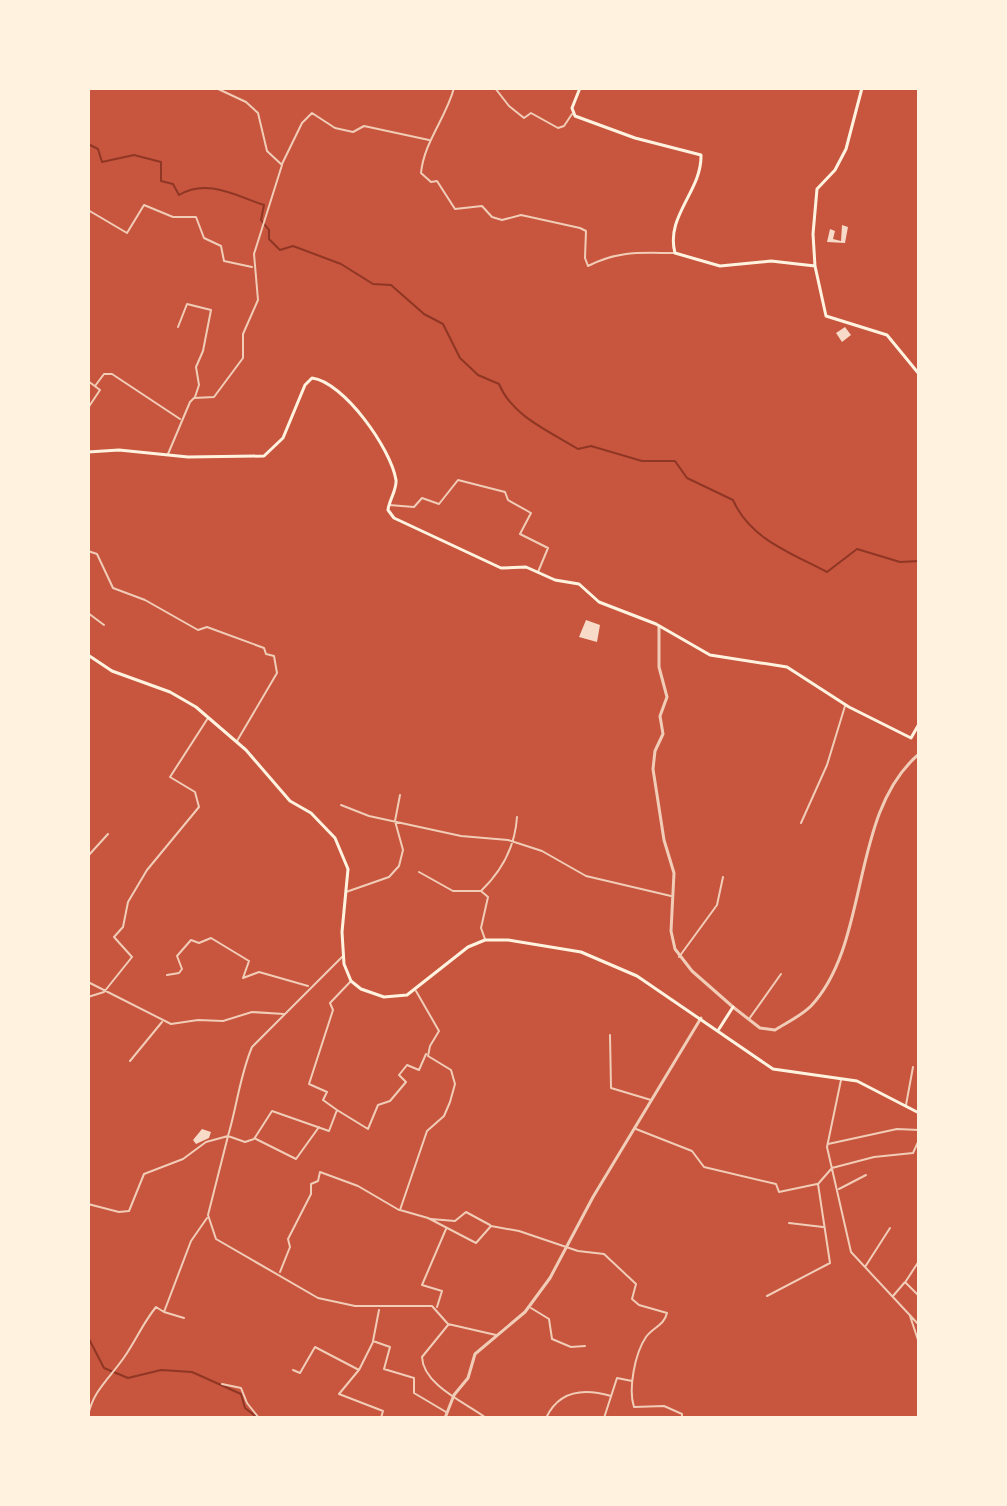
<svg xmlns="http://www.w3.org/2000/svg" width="1007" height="1506" viewBox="0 0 1007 1506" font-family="'Open Sans',sans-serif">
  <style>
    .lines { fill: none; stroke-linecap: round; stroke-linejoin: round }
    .stream { stroke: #8f3625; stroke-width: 2 }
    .building { fill: #f7dbc8 }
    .minor { stroke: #f1ccb7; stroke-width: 2 }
    .tertiary { stroke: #f1ccb7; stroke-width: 3 }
    .secondary { stroke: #fff3e0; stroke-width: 3 }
  </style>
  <rect width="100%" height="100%" fill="#c8553d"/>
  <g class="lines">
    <path class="stream" d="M 88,144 L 98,149 L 102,162 L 134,155 L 161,162 L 161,181 L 173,184 L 179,195 C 207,178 236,196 264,205 L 261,220 L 269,230 L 269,239 L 280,250 L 293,246 L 341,264 L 373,284 L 391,285 L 424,314 L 443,324 L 460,358 L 478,375 L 499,384 C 512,416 549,431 578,449 L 591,446 L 642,461 L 675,461 L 687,478 L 733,500 C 750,539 791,553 827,572 L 857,549 L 900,562 L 919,561
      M 88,1337 L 104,1368 L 128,1378 L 161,1370 L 192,1372 L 241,1394 L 245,1408 L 258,1418"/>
  </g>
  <path class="building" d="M 842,225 L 848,227 L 845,243 L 827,242 L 830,229 L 835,231 L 833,239 L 841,241 Z
    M 845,327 L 851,335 L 842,342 L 836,333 Z
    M 586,620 L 600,625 L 597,642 L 579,637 Z
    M 202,1129 L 211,1132 L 209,1138 L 196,1144 L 193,1140 Z"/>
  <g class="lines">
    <path class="minor" d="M 454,88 C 446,118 424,142 421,173 L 431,182 L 437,181 L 455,209 L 482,206 L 492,217 L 502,220 L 521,215 L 580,228 L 586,231 L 585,258 L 588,266 C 619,250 641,253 675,253
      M 495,88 L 509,106 L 524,118 L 531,113 L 558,128 L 564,126 L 572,114
      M 282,164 L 302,123 L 312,113 L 335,128 L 353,132 L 364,126 L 429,140
      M 88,210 L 127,233 L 144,205 L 173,217 L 196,217 L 204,238 L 221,246 L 224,261 L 252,267
      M 178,327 L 187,304 L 211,310 L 203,351 L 196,367 L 199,385 L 195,397
      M 88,381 L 100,390 L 88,408
      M 95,386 L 104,374 L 112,374 L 180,419
      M 168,454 L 190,402 L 194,398 L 214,397 L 243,358 L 243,334 L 258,300 L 254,254 L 282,165 L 267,151 L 258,113 L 246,102 L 216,88
      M 389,505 L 414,507 L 422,498 L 439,504 L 458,480 L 505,492 L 508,500 L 531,513 L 520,534 L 548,548 L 538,572
      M 88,551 L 97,554 L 113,588 L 145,600 L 198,630 L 207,627 L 264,648 L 266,654 L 274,656 L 277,673 L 237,741
      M 88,613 L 104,625
      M 341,805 L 369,816 L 461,836 L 508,840 L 542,851 L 586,876 L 671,896
      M 801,823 L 827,765 L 845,706
      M 88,856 L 108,834
      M 419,872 L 453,891 L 480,891
      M 346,892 L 389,877 L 399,866 L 403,850 L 395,821 L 400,795
      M 485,939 L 481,928 L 488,897 L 481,891 C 503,870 515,847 517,817
      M 343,956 L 252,1047 C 240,1075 237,1106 228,1136 L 245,1142 L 254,1139 L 272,1111 L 329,1131 L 337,1110 L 323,1100 L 327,1092 L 309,1084 L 333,1010 L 330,1003 L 351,981
      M 679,957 L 717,905 L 723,877
      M 167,975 L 179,973 L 182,969 L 177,956 L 191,940 L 199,943 L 211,938 L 249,961 L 243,978 L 259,972 L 308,986
      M 88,982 L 171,1024 L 198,1020 L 223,1021 L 252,1012 L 284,1014
      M 416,991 L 439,1031 L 430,1046 L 428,1056 L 451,1070 L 455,1084 L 450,1102 L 444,1116 L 427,1131 L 400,1210 L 428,1218 L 476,1243 L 491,1226 L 519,1231 L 578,1251 L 604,1254 L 636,1284 L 632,1299 L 639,1305 L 667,1313 C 664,1326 653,1327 646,1337 C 635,1353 628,1389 634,1407 L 664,1406 L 682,1414 L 682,1418
      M 88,997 L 104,992 L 132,957 L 114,937 L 123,927 L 128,902 L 147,870 L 199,807 L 195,792 L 170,777 L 208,718
      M 749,1019 L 781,974
      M 610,1035 L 611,1088 L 651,1100
      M 130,1061 L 162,1022
      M 841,1080 L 827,1147 L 851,1252 L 919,1325
      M 906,1105 L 913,1067
      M 337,1110 L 368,1129 L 378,1105 L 390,1101 L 406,1082 L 399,1075 L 407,1065 L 419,1070 L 426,1054
      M 636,1129 L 692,1151 L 704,1167 L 776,1184 L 779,1192 L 817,1184
      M 256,1139 L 296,1159 L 319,1127
      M 828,1144 L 897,1129 L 919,1130
      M 839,1189 L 866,1175
      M 88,1204 L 119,1212 L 129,1211 L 144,1174 L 183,1159 L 206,1142 L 228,1136 L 208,1215 L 216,1239 L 318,1298 L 355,1306 L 432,1306 L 448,1324 L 496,1335
      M 431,1219 L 455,1221 L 466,1212 L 490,1225
      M 789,1223 L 823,1227
      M 865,1267 L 890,1228
      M 280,1272 L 290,1247 L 288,1239 L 311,1194 L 311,1184 L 318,1181 L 320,1172 L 358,1186 L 399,1210
      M 906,1281 L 919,1261
      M 767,1296 L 830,1263 L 818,1184 L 832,1168 L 874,1157 L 913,1153 L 919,1140
      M 893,1296 L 905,1282 L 919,1296
      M 437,1307 L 442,1291 L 422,1285 L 446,1229
      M 531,1308 L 549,1319 L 552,1339 L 571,1347 L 585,1346
      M 379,1310 L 373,1341 L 390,1347 L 384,1369 L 414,1378 L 414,1393 L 446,1412
      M 910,1316 L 919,1343
      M 184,1318 L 164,1312 L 191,1241 L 207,1218
      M 448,1325 L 422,1357 C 423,1385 466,1403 486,1418
      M 293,1370 L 300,1373 L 315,1347 L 359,1370 L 373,1342
      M 358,1371 L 339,1394 L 383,1411 L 381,1418
      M 222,1384 L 241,1388 L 247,1403 L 259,1418
      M 88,1416 C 93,1390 111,1377 125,1356 C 136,1340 143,1323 156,1307 L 164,1312
      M 546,1418 C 559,1390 584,1388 611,1396
      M 604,1418 L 617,1378 L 632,1381"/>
    <path class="tertiary" d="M 659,627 L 659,667 L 667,697 L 660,716 L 663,734 L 655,751 L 653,769 L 664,840 L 674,873 L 671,931 L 675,949 L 692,971 L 733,1007 L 760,1028 L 775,1030 C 786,1023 801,1016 811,1006 C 871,942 849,813 919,754
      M 445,1418 L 454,1395 L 468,1378 L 475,1354 L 525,1312 L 550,1278 L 593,1197 L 701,1018"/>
    <path class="secondary" d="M 580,88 L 572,108 L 575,116 L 635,138 L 701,155 C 702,191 665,216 675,253 L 720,266 L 771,261 L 815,266 L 826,316 L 887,335 L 919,374
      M 815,266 L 813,234 L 817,189 L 835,170 L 846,149 L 862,88
      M 88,452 L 119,450 L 188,457 L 264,456 L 283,438 L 305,385 L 312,378 C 344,382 391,449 396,480 C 397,490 389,500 388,510 L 394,518 L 501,568 L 526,567 L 555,580 L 579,584 L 599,602 L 656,624 L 710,655 L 787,667 L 849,707 L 911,738 L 919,724
      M 88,655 L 112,671 L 170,692 L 196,707 L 246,750 L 290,801 L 311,813 L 335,838 L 348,869 L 342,932 L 344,964 L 351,981 L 361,989 L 384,997 L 407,995 L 468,947 L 485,940 L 508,940 L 581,952 L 637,976 L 773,1069 L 857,1081 L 919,1113
      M 719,1029 L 733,1007"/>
  </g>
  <rect width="1007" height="1506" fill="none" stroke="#fff3e0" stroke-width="180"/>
</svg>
